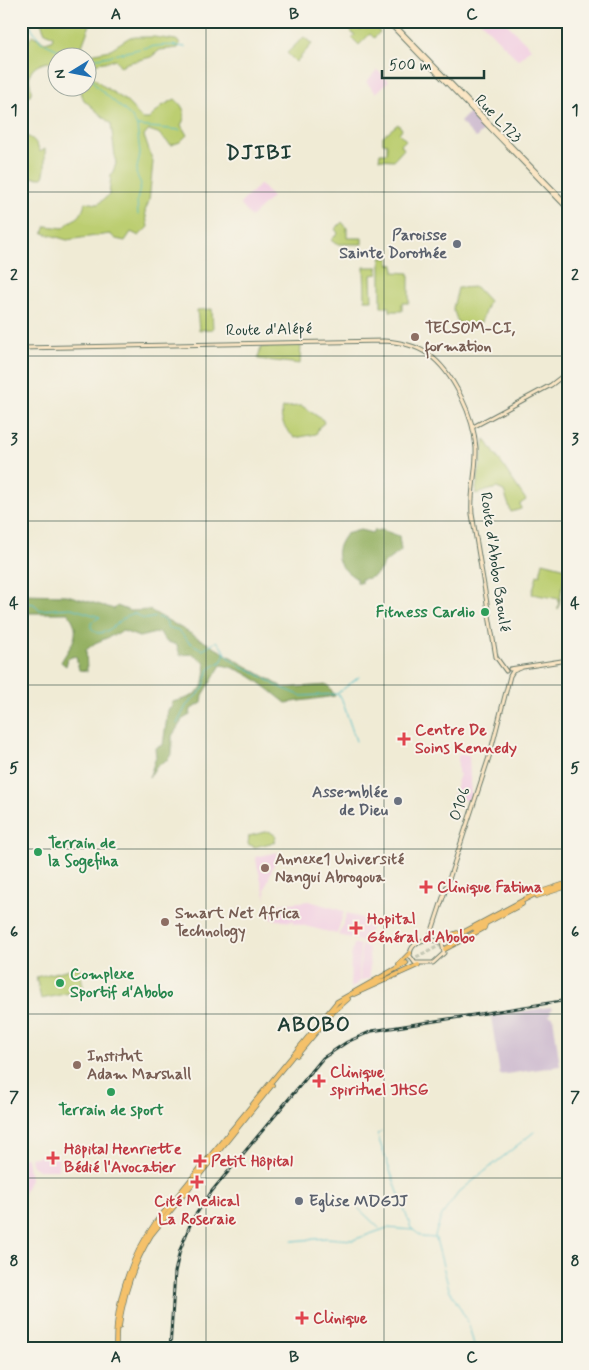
<svg xmlns="http://www.w3.org/2000/svg" width="589" height="1370" viewBox="0 0 589 1370" font-family="Mynerve,sans-serif">
  <style>
    .built { fill: #f2cfe2 }
    .industrial { fill: #cfbdd0 }
    .green { fill: #bcce71; stroke: #6e8652 }
    .forest { fill: #95b163; stroke: #5a774c }
    .lines { fill: none; stroke-linecap: round; stroke-linejoin: round }
    .stream { stroke: #50bdc8; stroke-width: 1 }
    .primary-tunnel { stroke: #c6c8b5; stroke-width: 4; stroke-dasharray: 4 2; stroke-linecap: butt }
    .secondary-casing { stroke: #687a6c; stroke-width: 5 }
    .primary-casing { stroke: #687a6c; stroke-width: 5.5 }
    .secondary { stroke: #fbe6c4; stroke-width: 3 }
    .primary { stroke: #f5c16b; stroke-width: 4 }
    .rail-casing { stroke: #1f3d34; stroke-width: 3 }
    .rail { stroke: #f7f3e8; stroke-width: 1; stroke-dasharray: 4; stroke-linecap: butt }
    .grid { fill: none; stroke: #1f3d34; stroke-width: 1; stroke-opacity: 0.55 }
    .worship-dot { fill: #6b7280; stroke: #f7f3e8; stroke-width: 2 }
    .education-dot { fill: #8d6e63; stroke: #f7f3e8; stroke-width: 2 }
    .leisure-dot { fill: #2e9e5b; stroke: #f7f3e8; stroke-width: 2 }
    .health-dot { fill: #e0444e; stroke: #f7f3e8; stroke-width: 2 }
    .labels { text-anchor: middle; dominant-baseline: central; stroke-width: 4; stroke-linejoin: round; paint-order: stroke }
    .street-label { font-size: 16px; fill: #1f3d34; stroke: #f7f3e8 }
    .worship-label { font-size: 16px; font-weight: bold; fill: #5b616d; stroke: #f7f3e8; text-anchor: end }
    .education-label { font-size: 16px; font-weight: bold; fill: #785e54; stroke: #f7f3e8; text-anchor: start }
    .leisure-label { font-size: 16px; font-weight: bold; fill: #27864d; stroke: #f7f3e8; text-anchor: start }
    .health-label { font-size: 16px; font-weight: bold; fill: #be3a42; stroke: #f7f3e8; text-anchor: start }
    .district-label { font-size: 21px; font-weight: bold; letter-spacing: 1px; fill: #1f3d34; stroke: #f7f3e8 }
    .neatline { fill: none; stroke: #1f3d34; stroke-width: 2 }
    .grid-label { font-size: 16px; text-anchor: middle; font-weight: bold; fill: #1f3d34 }
  </style>
  <rect width="100%" height="100%" fill="#f7f3e8"/>
  <filter id="ink" filterUnits="userSpaceOnUse"><feTurbulence type="fractalNoise" baseFrequency=".02" numOctaves="2"/><feDisplacementMap in="SourceGraphic" scale="10" xChannelSelector="R" yChannelSelector="G"/><feConvolveMatrix kernelMatrix="1 2 1 2 8 2 1 2 1" color-interpolation-filters="sRGB"/></filter>
  <filter id="wash" filterUnits="userSpaceOnUse"><feTurbulence type="fractalNoise" baseFrequency=".0096" numOctaves="4" result="noise"/><feDisplacementMap in="SourceGraphic" scale="20" xChannelSelector="R" yChannelSelector="G"/><feGaussianBlur stdDeviation="1.12" result="paint"/><feColorMatrix in="noise" values="0 0 0 0 0 0 0 0 0 0 0 0 0 0 0 0 0 1.4 0 .05"/><feComposite in="paint" operator="in"/></filter>
  <g filter="url(#wash)">
    <rect width="100%" height="100%" fill="#f0ebd5"/>
    <path class="built" d="M 480,21 L 504,21 L 531,48 L 518,60 Z
      M 377,70 L 389,81 L 376,93 L 366,82 Z
      M 260,184 L 272,197 L 251,217 L 240,204 Z
      M 458,755 L 469,755 L 471,802 L 453,796 L 460,774 L 458,773 Z
      M 278,852 L 265,889 L 266,900 L 255,857 Z
      M 309,901 L 344,911 L 337,934 L 293,923 L 292,919 L 291,922 L 271,919 L 269,905 Z
      M 347,913 L 373,922 L 366,943 L 339,935 Z
      M 354,943 L 360,945 L 359,983 L 350,989 L 351,956 Z
      M 361,945 L 369,948 L 370,978 L 360,981 Z
      M 58,1153 L 58,1170 L 38,1170 L 31,1164 L 30,1158 Z
      M 27,1157 L 30,1179 L 21,1200 L 21,1158 Z"/>
    <path class="industrial" d="M 470,112 L 486,128 L 476,138 L 460,122 Z
      M 550,1007 L 552,1008 L 549,1016 L 553,1017 L 560,1066 L 500,1075 L 491,1016 Z"/>
    <path class="green" d="M 41,21 L 91,22 L 82,46 L 91,54 L 109,50 L 130,37 L 154,37 L 176,40 L 180,43 L 178,48 L 160,50 L 151,57 L 127,63 L 121,67 L 116,60 L 98,63 L 88,68 C 96,84 109,89 123,99 C 130,104 136,112 142,119 L 149,119 L 162,106 L 175,99 C 183,106 188,114 181,125 L 187,135 L 180,142 L 171,145 L 158,133 L 149,130 L 144,136 L 153,162 L 149,201 L 145,211 L 148,227 L 139,236 L 131,232 L 125,241 L 116,239 L 110,234 L 67,240 L 43,233 L 46,226 L 64,228 C 75,214 80,224 85,202 L 98,204 L 109,195 L 111,176 L 116,164 L 111,124 L 84,100 L 79,88 L 88,88 L 88,58 L 58,58 L 57,61 C 40,62 23,68 32,90 L 30,95 L 21,100 L 21,91 L 26,88 C 19,68 21,54 32,35 L 45,42 L 52,40 L 53,36 L 44,31 Z
      M 358,21 L 381,21 L 375,28 L 380,32 L 374,38 L 370,34 L 359,45 L 352,38 L 355,35 L 350,31 L 356,25 L 360,30 L 363,27 Z
      M 304,37 L 312,44 L 296,62 L 287,53 Z
      M 398,124 L 402,129 L 399,133 L 406,140 L 401,145 L 404,149 L 394,160 L 379,159 L 380,153 L 387,153 L 387,144 L 383,143 L 383,136 Z
      M 21,135 C 33,137 36,141 40,152 L 45,149 L 45,169 L 43,178 L 21,177 Z
      M 342,222 L 347,228 L 347,238 L 362,238 L 362,244 L 336,244 L 331,240 L 338,233 L 335,229 Z
      M 381,258 L 389,258 L 389,264 L 394,265 L 394,272 L 409,273 L 409,303 L 402,303 L 402,311 L 390,311 L 390,307 L 381,307 Z
      M 364,267 L 378,267 L 378,274 L 371,275 L 372,300 L 365,300 Z
      M 476,287 L 489,301 L 481,322 L 478,324 L 458,323 L 453,308 L 458,288 Z
      M 212,309 L 213,329 L 199,330 L 197,310 Z
      M 301,344 L 300,364 L 258,359 L 261,347 Z
      M 297,406 L 302,406 L 323,420 L 324,423 L 319,427 L 316,434 L 295,438 C 286,430 278,420 283,408 Z
      M 485,439 L 526,500 L 520,504 L 521,509 L 511,512 L 504,491 L 497,488 L 475,494 Z
      M 543,562 L 566,568 L 558,609 L 559,599 L 532,594 L 537,575 L 540,575 Z
      M 269,831 L 276,836 L 274,842 L 255,847 L 248,844 L 249,836 Z
      M 79,967 L 84,990 L 41,999 L 36,977 Z"/>
    <path class="forest" d="M 360,530 L 372,533 L 373,531 L 382,530 L 399,536 L 401,550 C 397,555 395,555 391,558 C 378,565 383,578 361,579 L 361,583 L 357,582 L 357,579 C 338,567 330,554 346,534 Z
      M 21,594 L 67,595 L 114,609 L 117,606 L 130,611 L 150,610 L 284,688 L 328,685 L 335,696 L 286,703 C 265,687 247,669 221,665 L 203,695 L 202,703 L 191,709 L 190,715 L 183,719 L 172,736 L 172,753 L 168,759 L 156,767 L 149,778 L 156,757 L 155,748 L 163,745 L 168,710 L 172,707 L 172,702 C 197,697 208,690 205,662 L 192,654 L 180,655 L 177,645 L 165,641 L 160,632 L 139,637 L 123,631 L 95,643 L 86,650 L 87,671 L 79,670 L 76,656 L 68,658 L 66,666 L 61,662 C 72,643 83,633 68,613 L 21,613 Z"/>
    <g class="lines">
      <path class="stream" d="M 27,21 L 41,42 L 76,58
        M 88,59 C 121,57 151,40 185,47
        M 88,72 L 97,87 L 131,116 L 137,126 L 140,154 L 136,173 L 141,184 L 137,200 L 138,215
        M 137,126 L 180,130
        M 21,602 L 34,604 L 40,610 L 71,608 L 100,617 L 91,622 L 91,628 L 97,633 C 113,634 125,611 135,614 C 140,615 141,619 146,619 C 155,617 160,616 167,622 L 167,627 L 178,630 L 189,642 L 203,650 L 217,641 L 229,658 L 242,668 L 251,670 L 277,686 L 302,696 L 337,694 L 341,697 L 356,741
        M 338,693 L 359,677
        M 177,724 L 186,706 L 203,689 L 209,669 L 222,661 L 225,652
        M 381,1131 L 378,1134 L 379,1140 L 411,1228 L 422,1237 L 435,1238
        M 358,1208 L 379,1228
        M 292,1241 L 326,1238 L 353,1240 L 387,1228 L 413,1230
        M 475,1349 L 468,1322 L 449,1289 L 435,1235 L 442,1215 L 459,1192 L 534,1132"/>
    </g>
  </g>
  <g filter="url(#ink)">
    <g class="lines">
      <path class="primary-tunnel" d="M 406,963 L 451,939"/>
      <g class="secondary-casing">
        <path id="secondary" d="M 387,21 L 568,209
          M 391,21 L 568,205
          M 21,348 L 384,341 C 400,342 415,345 428,354 C 454,372 474,418 476,448 C 477,471 470,492 472,514 L 496,657 L 506,671
          M 473,427 L 551,385 L 568,372
          M 510,669 L 568,660
          M 428,939 L 432,931 L 490,754 L 510,676 L 513,671 L 521,668
          M 428,939 L 442,942 L 444,953 L 433,963 L 415,963 L 410,956 C 410,945 418,941 428,939 Z"/>
      </g>
      <g class="primary-casing">
        <path id="primary" d="M 537,896 L 568,886
          M 475,929 L 522,904
          M 451,939 L 537,893 L 568,883
          M 439,940 L 457,933
          M 445,949 L 484,928 L 485,925
          M 399,964 L 410,953
          M 354,994 L 418,965
          M 297,1055 L 333,1012 L 348,999
          M 119,1327 C 123,1294 134,1263 151,1235 L 272,1085
          M 116,1349 C 115,1303 130,1259 156,1222 L 337,1002 L 406,963"/>
      </g>
      <use href="#secondary" class="secondary"/>
      <use href="#primary" class="primary"/>
      <g class="rail-casing">
        <path id="rail" d="M 170,1349 L 175,1272 L 180,1250 L 192,1220 L 212,1191 L 323,1058 L 347,1042 L 372,1031 L 568,1000"/>
      </g>
      <use href="#rail" class="rail"/>
    </g>
  </g>
  <path class="grid" d="M 206,21 L 206,1349M 384,21 L 384,1349M 21,192 L 568,192M 21,356 L 568,356M 21,521 L 568,521M 21,685 L 568,685M 21,849 L 568,849M 21,1014 L 568,1014M 21,1178 L 568,1178"/>
  <g class="worship-dot">
    <circle cx="457" cy="244" r="5"/>
    <circle cx="398" cy="801" r="5"/>
    <circle cx="299" cy="1201" r="5"/>
  </g>
  <g class="education-dot">
    <circle cx="415" cy="337" r="5"/>
    <circle cx="265" cy="868" r="5"/>
    <circle cx="165" cy="922" r="5"/>
    <circle cx="77" cy="1065" r="5"/>
  </g>
  <g class="leisure-dot">
    <circle cx="485" cy="612" r="5"/>
    <circle cx="38" cy="852" r="5"/>
    <circle cx="60" cy="983" r="5"/>
    <circle cx="111" cy="1092" r="5"/>
  </g>
  <g class="health-dot">
    <path d="M401.5 731.5h5v5h5v5h-5v5h-5v-5h-5v-5h5z"/>
    <path d="M423.5 879.5h5v5h5v5h-5v5h-5v-5h-5v-5h5z"/>
    <path d="M353.5 920.5h5v5h5v5h-5v5h-5v-5h-5v-5h5z"/>
    <path d="M316.5 1073.5h5v5h5v5h-5v5h-5v-5h-5v-5h5z"/>
    <path d="M50.5 1150.5h5v5h5v5h-5v5h-5v-5h-5v-5h5z"/>
    <path d="M197.5 1153.5h5v5h5v5h-5v5h-5v-5h-5v-5h5z"/>
    <path d="M194.5 1174.5h5v5h5v5h-5v5h-5v-5h-5v-5h5z"/>
    <path d="M299.5 1310.5h5v5h5v5h-5v5h-5v-5h-5v-5h5z"/>
  </g>
  <g class="labels">
    <g class="street-label">
      <text transform="translate(498 119) rotate(46)">Rue L123</text>
      <text transform="translate(269 330) rotate(-1)">Route d'Alépé</text>
      <text transform="translate(495 562) rotate(82)">Route d'Abobo Baoulé</text>
      <text transform="translate(460 804) rotate(-72)">O106</text>
    </g>
    <g class="worship-label">
      <text x="447" y="235">Paroisse<tspan x="447" dy="18">Sainte Dorothée</tspan></text>
      <text x="388" y="792">Assemblée<tspan x="388" dy="18">de Dieu</tspan></text>
      <text x="309" y="1201" text-anchor="start">Eglise MDGJJ</text>
    </g>
    <g class="education-label">
      <text x="425" y="328">TECSOM-CI,<tspan x="425" dy="18">formation</tspan></text>
      <text x="275" y="859">Annexe1 Université<tspan x="275" dy="18">Nangui Abrogoua</tspan></text>
      <text x="175" y="913">Smart Net Africa<tspan x="175" dy="18">Technology</tspan></text>
      <text x="87" y="1056">Institut<tspan x="87" dy="18">Adam Marshall</tspan></text>
    </g>
    <g class="leisure-label">
      <text x="475" y="612" text-anchor="end">Fitness Cardio</text>
      <text x="48" y="843">Terrain de<tspan x="48" dy="18">la Sogefiha</tspan></text>
      <text x="70" y="974">Complexe<tspan x="70" dy="18">Sportif d'Abobo</tspan></text>
      <text x="111" y="1110" text-anchor="middle">Terrain de sport</text>
    </g>
    <g class="health-label">
      <text x="415" y="730">Centre De<tspan x="415" dy="18">Soins Kennedy</tspan></text>
      <text x="437" y="887">Clinique Fatima</text>
      <text x="367" y="919">Hopital<tspan x="367" dy="18">Général d'Abobo</tspan></text>
      <text x="330" y="1072">Clinique<tspan x="330" dy="18">spirituel JHSG</tspan></text>
      <text x="64" y="1149">Hôpital Henriette<tspan x="64" dy="18">Bédié l'Avocatier</tspan></text>
      <text x="211" y="1161">Petit Hôpital</text>
      <text x="197" y="1201" text-anchor="middle">Cité Medical<tspan x="197" dy="18">La Roseraie</tspan></text>
      <text x="313" y="1318">Clinique</text>
    </g>
    <g class="district-label">
      <text x="259" y="153">DJIBI</text>
      <text x="314" y="1025">ABOBO</text>
    </g>
  </g>
  <rect width="589" height="1370" fill="none" stroke="#f7f3e8" stroke-width="55"/>
  <g transform="translate(72 72) rotate(260)"><circle r="24" fill="#f7f3e8" stroke="#a1aaa0"/>
  <path d="M0-4L9 19L0 12L-9 19Z" fill="#1f6fb2"/>
  <text y="-8" font-size="14" font-weight="bold" text-anchor="middle" fill="#1f3d34">N</text>
  </g>
  <path d="M382 70v8h102v-8" fill="none" stroke="#1f3d34" stroke-width="2.5"/>
  <text x="389" y="70" font-size="15" fill="#1f3d34" stroke="#f7f3e8" stroke-width="4" paint-order="stroke">500 m</text>
  <rect x="28" y="28" width="534" height="1314" class="neatline"/>
  <g class="grid-label">
    <text x="116" y="19">A</text>
    <text x="294" y="19">B</text>
    <text x="472" y="19">C</text>
    <text x="14" y="115">1</text>
    <text x="575" y="115">1</text>
    <text x="14" y="280">2</text>
    <text x="575" y="280">2</text>
    <text x="14" y="444">3</text>
    <text x="575" y="444">3</text>
    <text x="14" y="608">4</text>
    <text x="575" y="608">4</text>
    <text x="14" y="773">5</text>
    <text x="575" y="773">5</text>
    <text x="14" y="937">6</text>
    <text x="575" y="937">6</text>
    <text x="14" y="1102">7</text>
    <text x="575" y="1102">7</text>
    <text x="14" y="1266">8</text>
    <text x="575" y="1266">8</text>
    <text x="116" y="1362">A</text>
    <text x="294" y="1362">B</text>
    <text x="472" y="1362">C</text>
  </g>
</svg>
